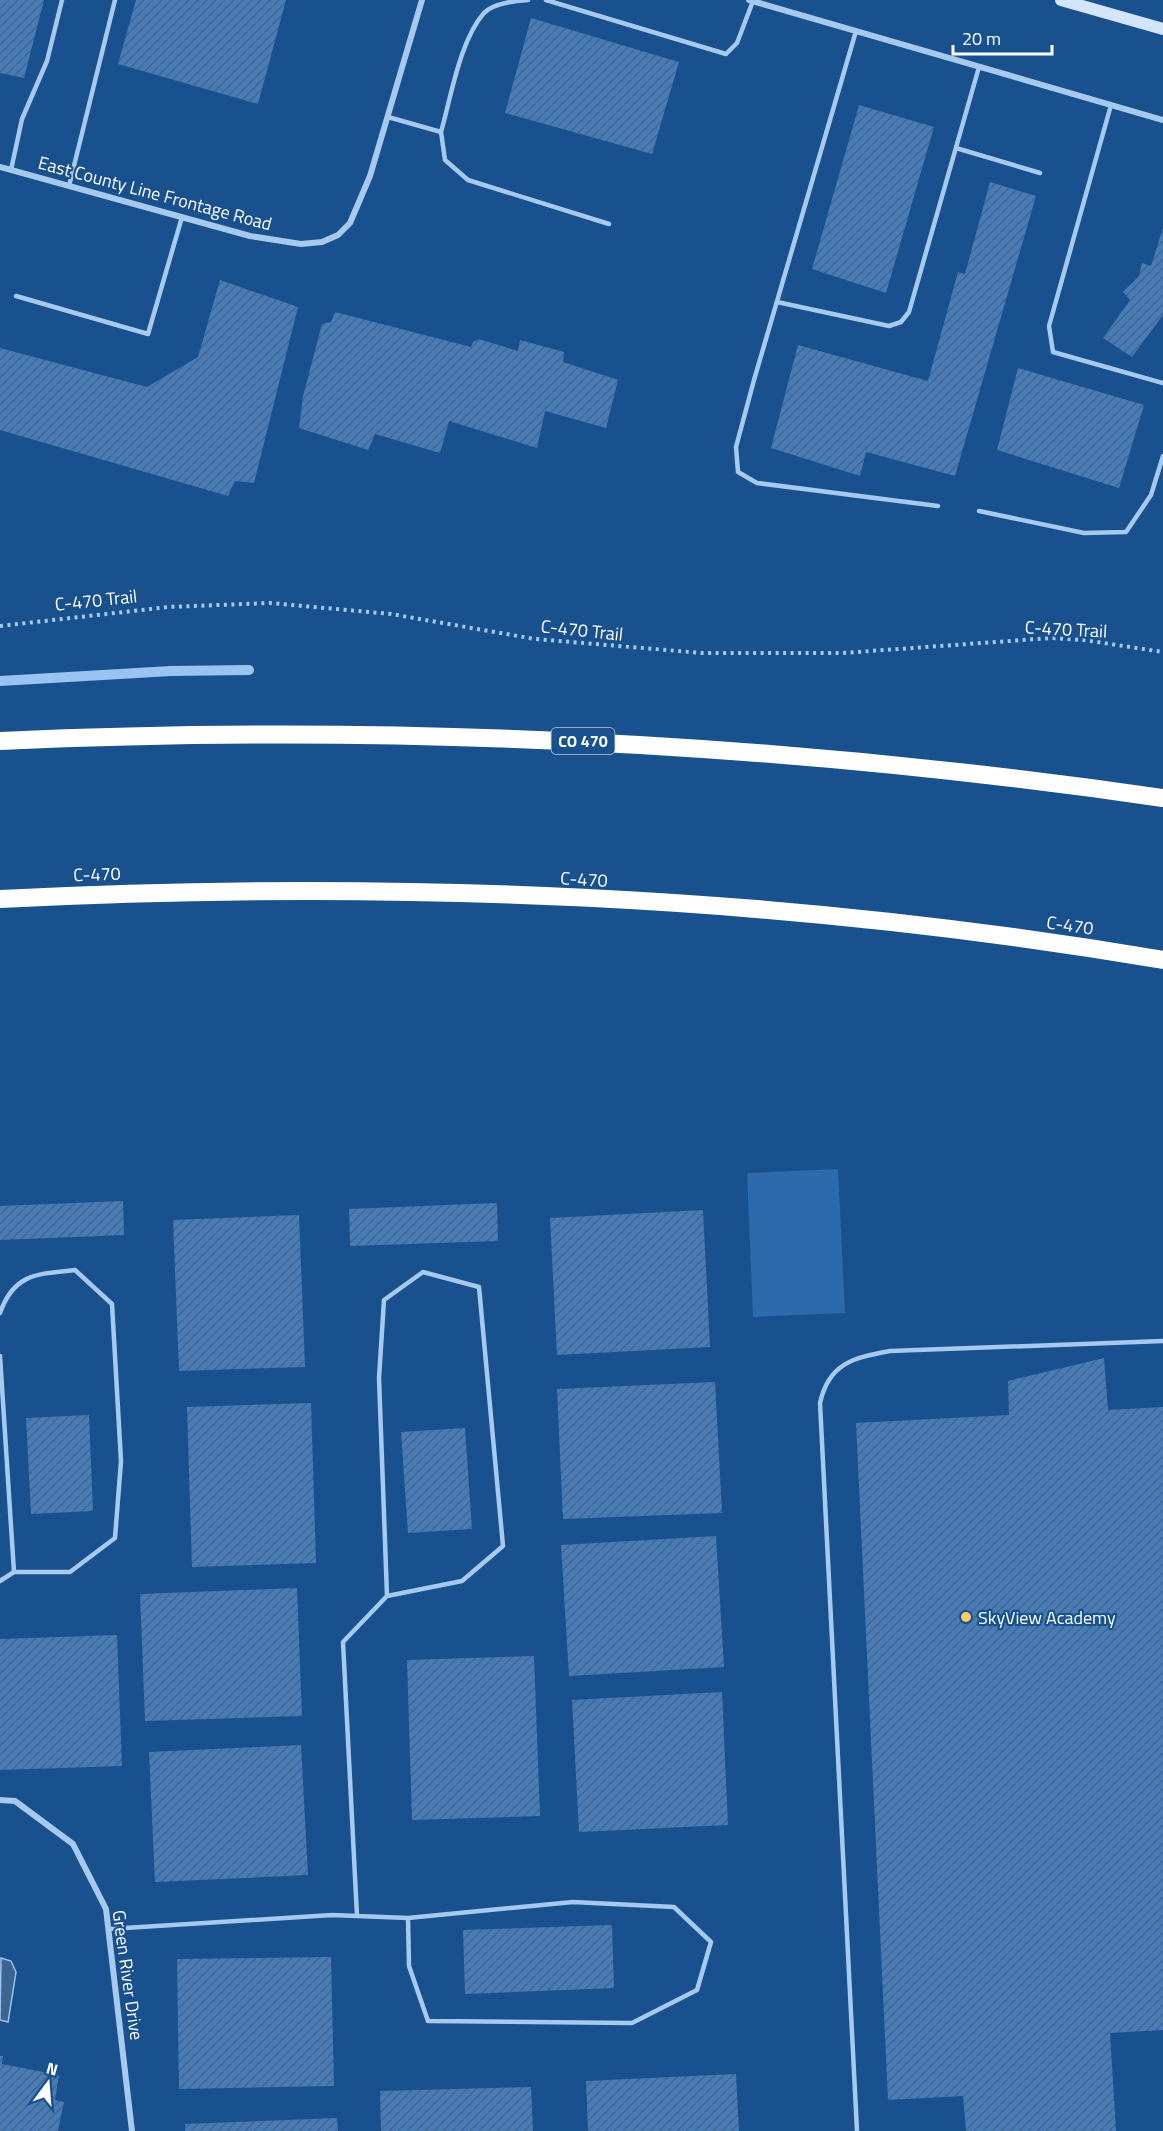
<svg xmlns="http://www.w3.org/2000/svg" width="1163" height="2131" viewBox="0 0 1163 2131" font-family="'Titillium Web',sans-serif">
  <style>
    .pitch { fill: #2c6aac }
    .water { fill: #3e6592; stroke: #99c4f1; stroke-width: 1.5 }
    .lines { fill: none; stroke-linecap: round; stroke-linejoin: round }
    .stream { stroke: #99c4f1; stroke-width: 10 }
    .building { fill: url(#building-hatch) }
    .path { stroke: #a6c9ee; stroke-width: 4; stroke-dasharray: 3 4.5; stroke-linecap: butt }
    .service { stroke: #a6c9ee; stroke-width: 4.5 }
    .minor { stroke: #a6c9ee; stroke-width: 6 }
    .secondary { stroke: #d3e5fa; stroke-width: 12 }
    .motorway { stroke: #fff; stroke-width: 18 }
    .poi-dot { fill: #ffcd63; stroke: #19508e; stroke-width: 2 }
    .labels { text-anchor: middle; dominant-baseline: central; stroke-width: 4.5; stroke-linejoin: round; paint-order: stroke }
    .shield { fill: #19508e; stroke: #bacadd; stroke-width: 1.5 }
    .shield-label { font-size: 16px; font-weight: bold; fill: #fff }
    .street-label { font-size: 18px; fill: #fff; stroke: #19508e }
    .poi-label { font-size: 18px; fill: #fff; stroke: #19508e; text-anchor: start }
  </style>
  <defs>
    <pattern id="building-hatch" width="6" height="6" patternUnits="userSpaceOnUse" patternTransform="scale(1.5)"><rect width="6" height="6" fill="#467cb8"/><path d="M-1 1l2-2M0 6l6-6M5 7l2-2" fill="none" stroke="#496687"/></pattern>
  </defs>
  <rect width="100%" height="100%" fill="#19508e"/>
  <path class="pitch" d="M 838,1169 L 845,1313 L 753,1317 L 747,1173 Z"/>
  <path class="water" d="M 1,1958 L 11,1961 L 16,1972 L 8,2022 L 0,2020 Z"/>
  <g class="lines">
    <path class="stream" d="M 0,681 L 171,671 L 249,670"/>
  </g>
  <path class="building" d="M 0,0 L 44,0 L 24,78 L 0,73 Z
    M 136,0 L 286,0 L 258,104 L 118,64 Z
    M 531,18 L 679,62 L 652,154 L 505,113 Z
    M 859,105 L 934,127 L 886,293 L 812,269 Z
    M 990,182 L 1036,196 L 955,476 L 866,452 L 860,476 L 771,448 L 798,345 L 928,381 L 958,272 L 965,274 Z
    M 1163,228 L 1163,315 L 1132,357 L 1103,338 L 1130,300 L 1123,292 L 1139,276 L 1142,263 L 1151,266 Z
    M 220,280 L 298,307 L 254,483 L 235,481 L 228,496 L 0,430 L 0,348 L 147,387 L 198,357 Z
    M 335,312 L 471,347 L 473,342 L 479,339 L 518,351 L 520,340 L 564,352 L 563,362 L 618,380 L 606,428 L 545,411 L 537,448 L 449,421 L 440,453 L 375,434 L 368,450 L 299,428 L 303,396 L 322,324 L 331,322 Z
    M 1018,368 L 1144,405 L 1119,488 L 997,450 Z
    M 123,1201 L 124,1235 L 0,1240 L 0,1206 Z
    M 497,1203 L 498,1241 L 350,1246 L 349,1209 Z
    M 703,1210 L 710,1347 L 557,1355 L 550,1218 Z
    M 299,1215 L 305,1367 L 179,1371 L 173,1220 Z
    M 1104,1358 L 1108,1410 L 1163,1407 L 1163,2030 L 1110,2033 L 1116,2131 L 966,2131 L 963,2096 L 888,2100 L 856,1423 L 1009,1415 L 1008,1381 Z
    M 715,1382 L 722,1513 L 563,1519 L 557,1389 Z
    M 311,1403 L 316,1563 L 192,1567 L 187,1407 Z
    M 89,1415 L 93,1511 L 31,1514 L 26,1418 Z
    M 465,1428 L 472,1529 L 408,1533 L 401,1432 Z
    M 716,1536 L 724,1667 L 569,1676 L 561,1545 Z
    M 297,1588 L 302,1716 L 145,1721 L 140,1594 Z
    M 117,1635 L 122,1766 L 0,1770 L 0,1639 Z
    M 534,1656 L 540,1816 L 412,1820 L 407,1660 Z
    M 722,1692 L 728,1825 L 579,1832 L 572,1700 Z
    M 301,1745 L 308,1875 L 155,1882 L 149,1752 Z
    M 612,1925 L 614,1988 L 465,1994 L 463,1930 Z
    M 331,1957 L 334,2086 L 179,2089 L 177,1959 Z
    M 0,2056 L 3,2056 L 2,2064 L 59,2075 L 55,2100 L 64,2102 L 58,2131 L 0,2131 Z
    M 736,2074 L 739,2131 L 588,2131 L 586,2081 Z
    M 531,2087 L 533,2131 L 381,2131 L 380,2091 Z
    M 337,2118 L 338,2131 L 185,2131 L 185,2124 Z"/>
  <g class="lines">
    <path class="path" d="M 0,626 L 168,607 L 270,603 L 391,614 L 535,639 L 702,653 L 843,653 L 1051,638 L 1084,640 L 1163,652"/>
    <path class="service" d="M 546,0 L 726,54 L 737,43 L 753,1
      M 856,31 L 754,380 L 736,447 L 738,472 L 757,483 L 938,506
      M 1111,105 L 1049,326 L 1053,352 L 1163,383
      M 388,117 L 441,132 C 451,97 460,40 484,13 C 493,3 515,1 528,0
      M 441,132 L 445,160 L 468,180 L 609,224
      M 956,148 L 1040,173
      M 11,170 L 22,119 L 47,61 L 62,0
      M 69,186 L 115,0
      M 16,296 L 148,334 L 182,217
      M 777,302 L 889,326 L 901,322 L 909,312 L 979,67
      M 979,511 L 1084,533 L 1126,532 L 1151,495 L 1163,456
      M 0,1313 C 14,1273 38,1274 75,1270 L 112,1304 L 121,1461 L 115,1538 L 70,1572 L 14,1572 L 0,1581
      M 0,1356 L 14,1572
      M 357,1916 L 343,1642 L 387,1596 L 462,1581 L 503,1546 L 479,1287 L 423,1272 L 384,1300 L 379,1378 L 387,1596
      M 109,1929 L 332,1915 L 408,1918 L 573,1902 L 674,1907 L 711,1942 L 697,1990 L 632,2023 L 428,2021 L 409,1966 L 408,1918
      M 857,2131 L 820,1403 C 829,1363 853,1358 890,1351 L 1163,1341"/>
    <path class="minor" d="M 749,0 L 1163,120
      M 0,167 L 250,236 L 301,244 L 322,242 L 338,235 L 350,223 L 370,176 L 422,0
      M 0,1800 L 15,1801 L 73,1844 L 106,1909 L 132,2131"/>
    <path class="secondary" d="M 1061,0 L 1163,29"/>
    <path class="motorway" d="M 0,741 C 391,723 775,742 1163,798
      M 0,899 C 385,879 783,895 1163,960"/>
  </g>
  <circle class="poi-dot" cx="966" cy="1617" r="6"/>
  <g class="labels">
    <rect class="shield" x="551.5" y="728" width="63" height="26" rx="4.5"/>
    <g class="shield-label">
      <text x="583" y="741">CO 470</text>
    </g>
    <g class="street-label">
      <text transform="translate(155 193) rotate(15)">East County Line Frontage Road</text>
      <text transform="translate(96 600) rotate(-6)">C-470 Trail</text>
      <text transform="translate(1066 629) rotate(3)">C-470 Trail</text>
      <text transform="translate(582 630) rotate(6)">C-470 Trail</text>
      <text transform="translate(97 874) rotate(-2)">C-470</text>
      <text transform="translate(584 879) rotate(3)">C-470</text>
      <text transform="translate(1070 925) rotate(8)">C-470</text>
      <text transform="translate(128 1975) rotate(82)">Green River Drive</text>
    </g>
    <g class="poi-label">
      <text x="978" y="1617">SkyView Academy</text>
    </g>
  </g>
  <g transform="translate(48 2083) rotate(16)" stroke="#19508e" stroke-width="4.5" paint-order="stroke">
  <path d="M0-4.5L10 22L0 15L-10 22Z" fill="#ffffff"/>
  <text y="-9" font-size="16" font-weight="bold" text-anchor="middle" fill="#ffffff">N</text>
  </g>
  <path d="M953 45v9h99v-9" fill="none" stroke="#ffffff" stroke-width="3"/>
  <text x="962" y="45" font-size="18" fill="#ffffff" stroke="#19508e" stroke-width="4.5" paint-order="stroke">20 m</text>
</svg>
